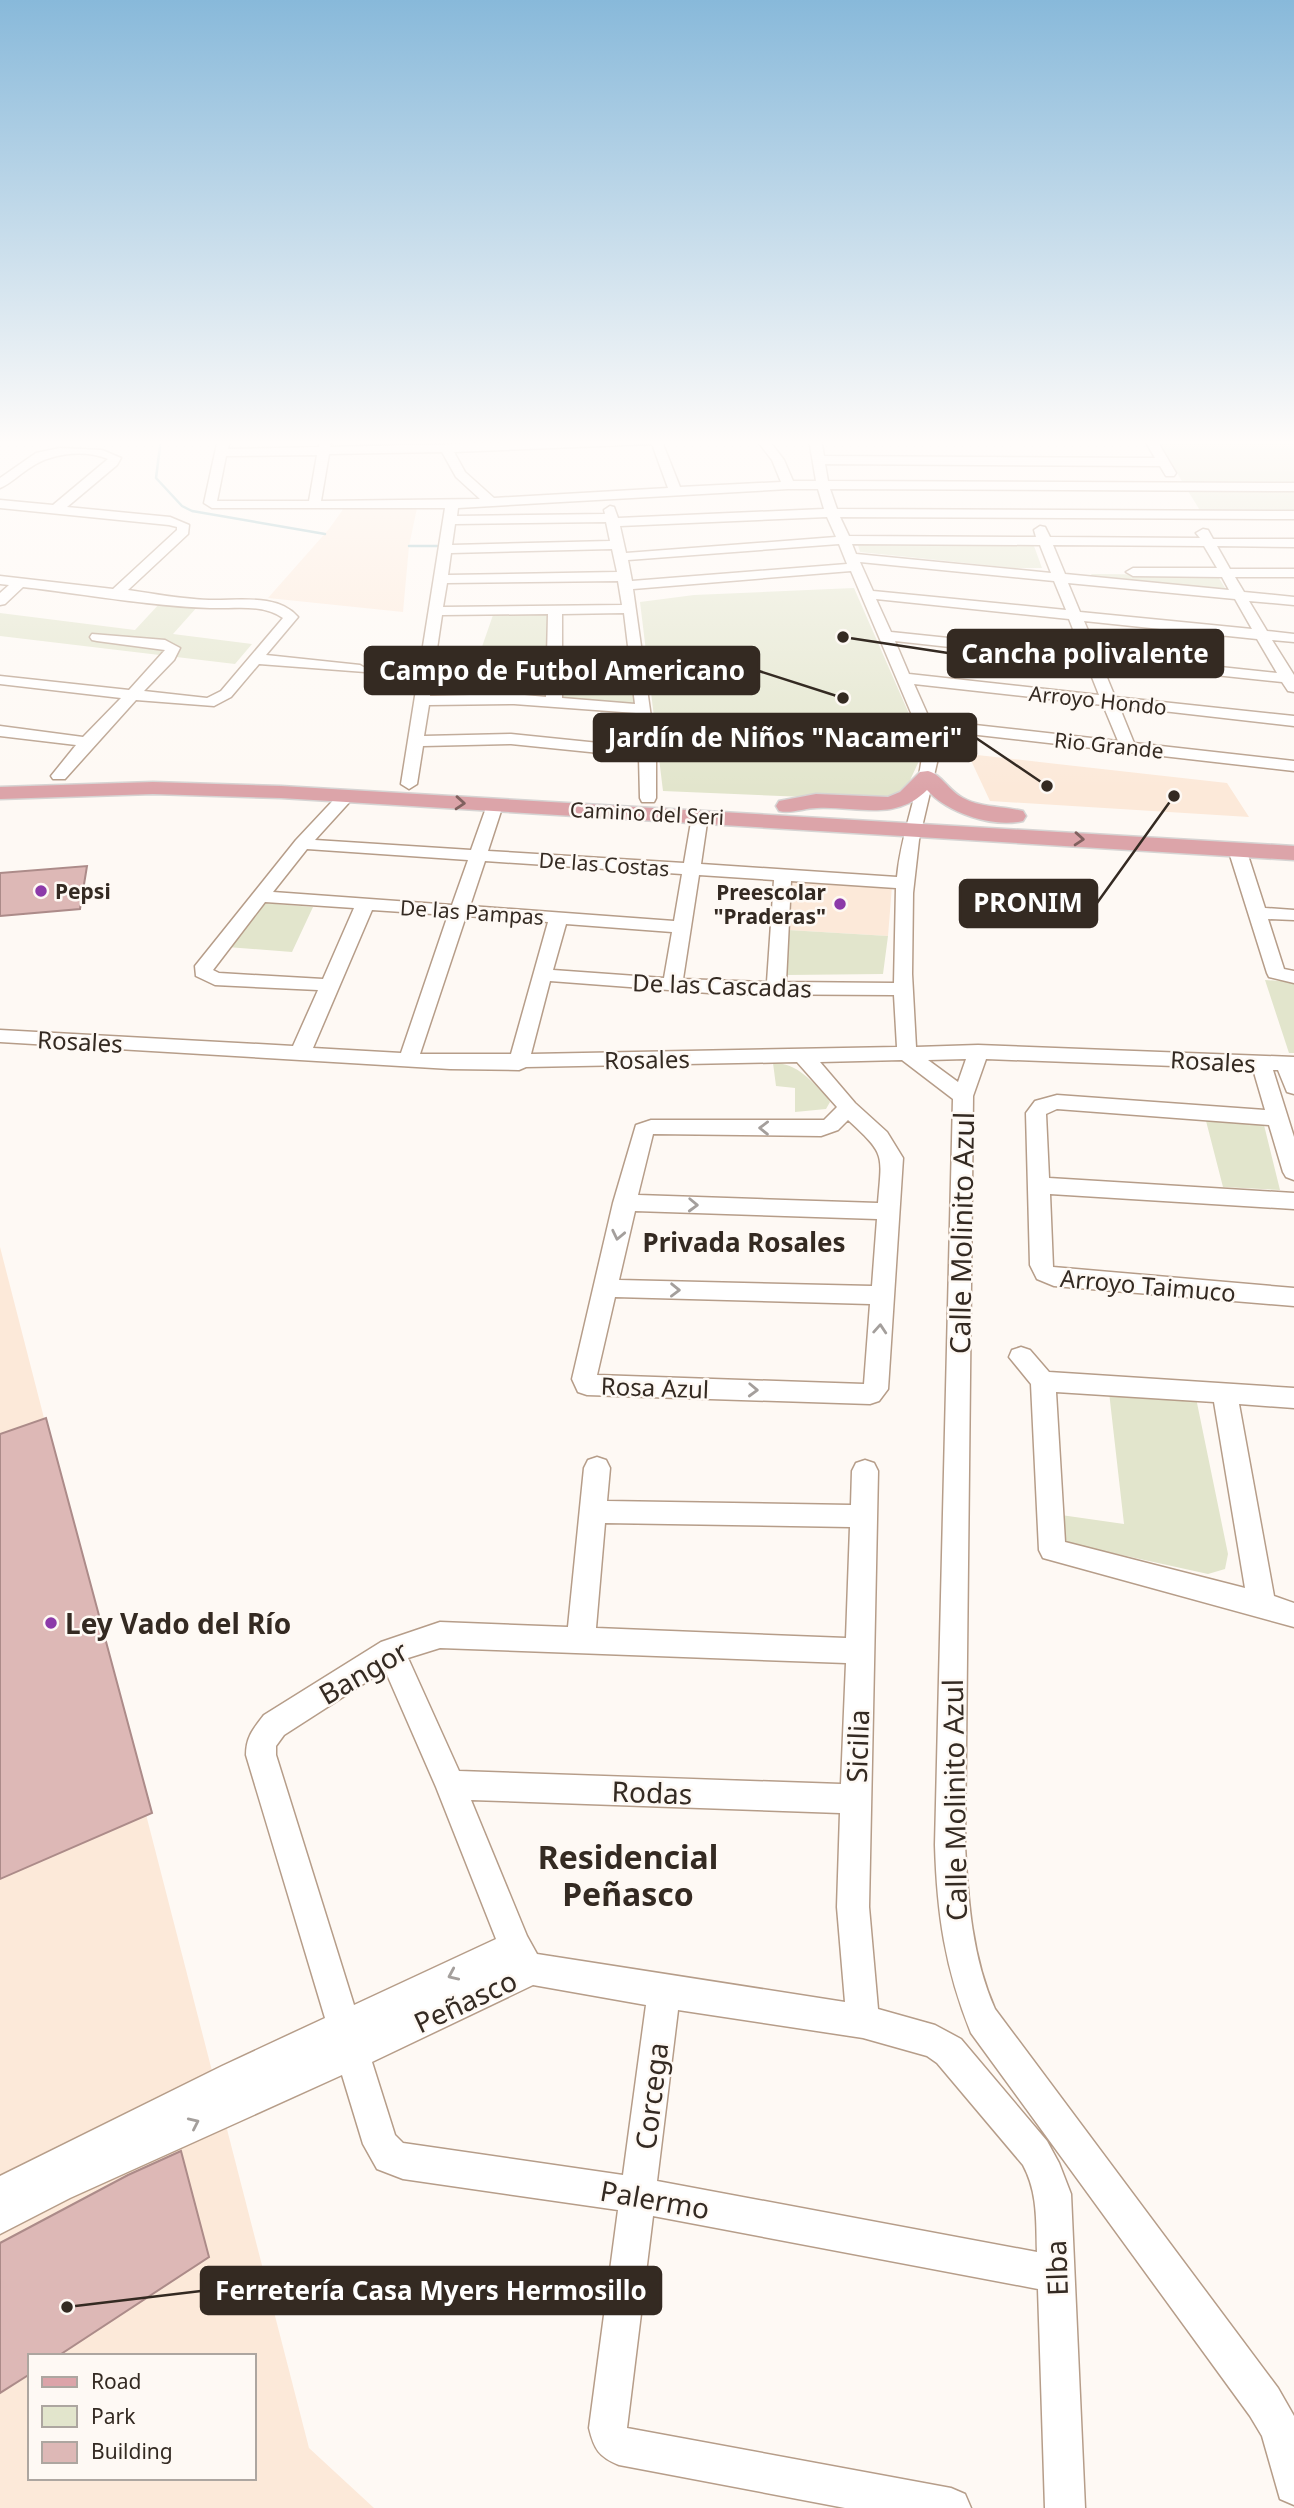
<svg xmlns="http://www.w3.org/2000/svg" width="1294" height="2508" viewBox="0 0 1294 2508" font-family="'Noto Sans',sans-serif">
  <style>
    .built { fill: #fce9d9; fill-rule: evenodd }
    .green { fill: #e2e5cc }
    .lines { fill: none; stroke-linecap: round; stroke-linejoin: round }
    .stream { stroke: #98c0c5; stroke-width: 2.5 }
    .building { fill: #ddb8b6; stroke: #ac8b89; stroke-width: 2 }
    .minor-casing { stroke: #b69d89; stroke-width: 3 }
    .major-casing { stroke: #d6d4d3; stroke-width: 3 }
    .minor { fill: #fff; fill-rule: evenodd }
    .major { fill: #dca4a9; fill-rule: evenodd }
    .oneway { stroke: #80615f }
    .oneway2 { stroke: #a49f9c }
    .poi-dot { fill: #8c3aa9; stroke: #fef9f4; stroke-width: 2.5 }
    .labels { text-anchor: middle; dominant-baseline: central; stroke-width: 5; stroke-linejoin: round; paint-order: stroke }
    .far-street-label { font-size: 21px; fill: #342a22; stroke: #fef9f4 }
    .far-poi-label { font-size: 21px; font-weight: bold; fill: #342a22; stroke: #fef9f4; text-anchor: start }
    .street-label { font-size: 24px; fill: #342a22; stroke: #fef9f4 }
    .neighbourhood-label { font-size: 26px; font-weight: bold; fill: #342a22; stroke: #fef9f4 }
    .near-street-label { font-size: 28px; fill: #342a22; stroke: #fef9f4 }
    .near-poi-label { font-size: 28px; font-weight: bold; fill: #342a22; stroke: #fef9f4; text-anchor: start }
    .near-neighbourhood-label { font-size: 32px; font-weight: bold; fill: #342a22; stroke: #fef9f4 }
    .leader { fill: none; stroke: #342a22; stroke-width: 2.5 }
    .callout-dot { fill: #342a22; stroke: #fef9f4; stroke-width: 2.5 }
    .callout { fill: #342a22; stroke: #342a22; stroke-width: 2.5 }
    .callout-label { font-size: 26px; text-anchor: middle; font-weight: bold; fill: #fff }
  </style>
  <rect width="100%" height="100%" fill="#fef9f4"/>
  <path class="built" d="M 344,508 L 417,508 L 409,546 L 403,612 L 268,598 L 329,529 Z
    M 968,754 L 1227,783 L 1249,817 L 990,801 Z
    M 792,880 L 892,886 L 888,936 L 788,930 Z
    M 0,1247 L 309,2448 L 374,2508 L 0,2508 ZM 30,2356 L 254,2356 L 254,2478 L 30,2478 Z"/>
  <path class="green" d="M 1160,439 L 1294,439 L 1294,484 L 1183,483 L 1158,440 Z
    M 1188,491 L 1294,491 L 1294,512 L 1201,512 Z
    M 858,545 L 1034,546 L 1042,568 L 1014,568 L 860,552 Z
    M 1092,574 L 1217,575 L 1227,591 L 1089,576 Z
    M 854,588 L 920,739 L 919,761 L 905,791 L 879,800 L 663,791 L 640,602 L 694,595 Z
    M 161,602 L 198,606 L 173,634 L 252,644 L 235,664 L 0,636 L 0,613 L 135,630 Z
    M 493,615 L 548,615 L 550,680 L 636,686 L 639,706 L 436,697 L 446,665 L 476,664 Z
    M 263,903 L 313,907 L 292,952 L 227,947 Z
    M 788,930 L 888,936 L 883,974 L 786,975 Z
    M 1265,980 L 1294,982 L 1294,1053 L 1289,1053 Z
    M 773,1063 C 798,1063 811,1081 828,1098 L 830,1102 L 826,1109 L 795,1112 L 795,1088 L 776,1086 Z
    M 1205,1117 L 1256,1120 L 1264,1125 L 1280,1190 L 1223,1187 Z
    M 1109,1392 L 1196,1398 L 1228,1554 L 1225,1569 L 1208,1574 L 1058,1541 L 1054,1514 L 1124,1524 Z"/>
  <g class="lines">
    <path class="stream" d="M 161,439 L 156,478 L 182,506 L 192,511 L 325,534
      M 409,546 L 437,546"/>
  </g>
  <path class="building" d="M 87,866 L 80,909 L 0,916 L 0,873 Z
    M 46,1418 L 152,1813 L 0,1879 L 0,1434 Z
    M 181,2151 L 209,2257 L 58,2356 L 30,2356 L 30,2374 L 0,2393 L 0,2243 L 128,2175 Z"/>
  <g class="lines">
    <g class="minor-casing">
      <path id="minor" d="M 218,439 L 230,439 L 228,449 L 319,447 L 320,439 L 332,439 L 330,447 L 661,439 L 680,487 L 781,482 L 772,460 L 756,439 L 768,439 L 784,460 L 793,481 L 816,481 L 809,439 L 821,439 L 824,456 L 1155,458 L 1144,439 L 1156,439 L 1176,473 L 1174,476 L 1166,476 L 1160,466 L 825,464 L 828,481 L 1294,483 L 1294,491 L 830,489 L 837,509 L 1294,511 L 1294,519 L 840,517 L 849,536 L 1036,537 L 1034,530 L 1040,526 L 1045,527 L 1050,537 L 1200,538 L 1196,533 L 1203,529 L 1208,530 L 1213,539 L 1294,539 L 1294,547 L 1217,546 L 1230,569 L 1294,569 L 1294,577 L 1235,577 L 1244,592 L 1294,597 L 1294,605 L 1249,601 L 1267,631 L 1294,634 L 1294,642 L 1272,640 L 1294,675 L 1294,692 L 1288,691 L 1282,682 L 1101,663 L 1115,697 L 1294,716 L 1294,726 L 1119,706 L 1134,743 L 1294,761 L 1294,771 L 934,730 L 939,741 L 939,754 L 919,840 L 913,893 L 912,974 L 916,1047 L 978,1045 L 1294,1057 L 1294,1094 L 1287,1092 L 1278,1070 L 1273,1070 L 1294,1137 L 1294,1180 L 1286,1177 L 1283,1172 L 1269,1125 L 1057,1109 L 1046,1114 L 1049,1178 L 1294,1193 L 1294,1209 L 1050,1194 L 1053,1267 L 1294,1288 L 1294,1306 L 1054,1286 L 1037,1279 L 1030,1265 L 1026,1113 L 1035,1101 L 1057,1095 L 1265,1110 L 1253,1069 L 986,1059 L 973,1096 L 965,1845 C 968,1901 972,1957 995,2009 L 1278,2388 L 1294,2416 L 1294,2505 L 1280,2499 L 1262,2436 L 1250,2416 L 971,2033 C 945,1968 937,1914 935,1845 L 953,1099 L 902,1060 L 820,1062 L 855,1103 L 887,1132 L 903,1158 L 888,1389 L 879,1401 L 870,1404 L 587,1395 L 578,1392 L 572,1379 L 613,1203 L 636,1125 L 651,1120 L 824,1120 L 837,1107 L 797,1062 L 526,1067 L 519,1070 L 450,1069 L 0,1042 L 0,1030 L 293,1046 L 318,990 L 215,985 L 196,976 L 195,966 L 296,840 L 341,792 L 347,791 L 355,796 L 315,840 L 471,850 L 487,805 L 495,800 L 503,805 L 488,851 L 684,863 L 692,816 L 700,811 L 708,816 L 701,864 L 897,877 C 901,830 922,787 923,741 L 851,571 L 633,589 L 656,753 L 656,798 L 654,802 L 642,802 L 640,798 L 639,757 L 511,744 L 423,746 L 417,784 L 409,789 L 401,784 L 445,508 L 212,508 L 204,503 ZM 652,444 L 668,488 L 494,498 L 465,472 L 454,452 ZM 442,452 L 456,477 L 480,499 L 321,501 L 329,454 ZM 317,455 L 309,501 L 217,501 L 226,456 ZM 788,489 L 818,489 L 824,509 L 618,518 L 614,507 L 610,506 L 604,510 L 605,514 L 457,516 L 458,508 ZM 827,517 L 836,537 L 626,553 L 620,526 ZM 606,522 L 610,541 L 452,545 L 455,524 ZM 839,544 L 847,564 L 632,581 L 628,560 ZM 852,544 L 1040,545 L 1051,573 L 856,554 ZM 1053,545 L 1204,546 L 1217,568 L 1133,568 L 1126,572 L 1133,576 L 1222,577 L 1229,590 L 1065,574 ZM 612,549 L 617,572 L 448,575 L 451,553 ZM 860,562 L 1054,581 L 1066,610 L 873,591 ZM 618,581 L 622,605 L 443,607 L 447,583 ZM 1068,583 L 1235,599 L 1252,629 L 1080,612 ZM 876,599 L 1069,619 L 1082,652 L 891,632 ZM 624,613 L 635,704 L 562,698 L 562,614 ZM 548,614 L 546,697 L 514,694 L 430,696 L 442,615 ZM 1084,621 L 1257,639 L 1277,673 L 1098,654 ZM 895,641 L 1086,662 L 1099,695 L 909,674 ZM 914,684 L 1103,705 L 1118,741 L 930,720 ZM 514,704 L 636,713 L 638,747 L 511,734 L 424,736 L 429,705 ZM 307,849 L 468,860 L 452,905 L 273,892 ZM 485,861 L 682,874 L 674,921 L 470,906 ZM 699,875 L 774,880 L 767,982 L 683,979 ZM 791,881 L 896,888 L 894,983 L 786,982 ZM 265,902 L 354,908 L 323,979 L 219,973 L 213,970 ZM 372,910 L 448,915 L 401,1053 L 313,1048 ZM 466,916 L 548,922 L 511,1054 L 420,1054 ZM 566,924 L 672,932 L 664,978 L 553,970 ZM 550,981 L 722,994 L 894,995 L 897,1047 L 531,1054 ZM 966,1059 L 958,1082 L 928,1060 ZM 848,1120 C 886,1155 882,1153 878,1203 L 638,1195 L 653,1134 L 821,1136 L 838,1130 ZM 635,1211 L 877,1219 L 872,1286 L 619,1280 ZM 615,1297 L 870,1304 L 864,1384 L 597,1375 Z
        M 60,448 L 102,450 L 121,458 L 117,465 L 67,507 L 170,517 L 189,525 L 188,534 L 128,590 C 155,594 182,599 209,600 C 237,601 278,593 298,617 L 266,655 L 360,665 L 367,669 L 365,672 L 259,664 L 231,697 L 214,706 L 136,700 L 65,779 L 53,779 L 51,776 L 76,745 L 0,736 L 0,726 L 83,737 L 121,698 L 0,684 L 0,676 L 129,690 L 165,650 L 97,641 L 92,640 L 90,637 L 92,634 L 165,640 L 180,648 L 174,660 L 144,691 L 207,698 L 221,691 L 283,618 C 262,603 233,609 210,608 C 148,606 85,594 23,587 L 5,604 L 0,605 L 0,593 L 9,585 L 0,584 L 0,576 L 113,589 L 177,530 L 177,527 L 169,525 L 0,508 L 0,500 L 53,505 L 108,459 C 83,449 50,453 28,469 C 19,475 10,484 0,488 L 0,478 L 36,453 Z
        M 1237,844 L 1246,849 L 1265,908 L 1294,910 L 1294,920 L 1268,919 L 1284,969 L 1294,971 L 1294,983 L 1269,977 L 1267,973 L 1228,849 Z
        M 1021,1347 L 1030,1350 L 1049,1372 L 1294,1388 L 1294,1408 L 1239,1404 L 1274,1596 L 1294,1603 L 1294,1627 L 1043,1558 L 1039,1550 L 1031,1384 L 1009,1357 L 1012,1350 ZM 1056,1392 L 1214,1402 L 1245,1588 L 1065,1542 Z
        M 597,1457 L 606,1460 L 610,1468 L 607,1501 L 851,1505 L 852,1471 L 856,1463 L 865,1460 L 874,1463 L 878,1471 L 869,1907 L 878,2009 L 935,2025 L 961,2039 L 1047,2141 L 1059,2163 L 1071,2194 L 1085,2508 L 1045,2508 L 1038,2289 L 653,2216 L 627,2428 L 951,2488 L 965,2494 L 971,2508 L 845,2508 L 619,2465 C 599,2457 594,2449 589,2428 L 618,2210 L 403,2179 L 377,2169 L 363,2144 L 342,2075 L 70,2198 L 0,2234 L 0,2176 L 222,2066 L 325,2018 L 246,1755 C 246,1737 253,1729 264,1715 L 381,1642 L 440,1622 L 568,1627 L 584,1468 L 588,1460 ZM 605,1523 L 850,1527 L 846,1638 L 596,1628 ZM 440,1648 L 846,1663 L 841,1784 L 459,1771 L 408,1658 ZM 385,1670 L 436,1787 L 496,1939 L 354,2005 L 276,1755 L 276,1746 L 284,1735 ZM 471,1800 L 840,1813 L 837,1907 L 845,2002 L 537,1954 L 527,1936 ZM 533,1985 L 646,2005 L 623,2175 L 403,2143 L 395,2135 L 372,2062 ZM 678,2010 L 863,2038 L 927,2056 L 937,2063 L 1023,2165 C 1038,2193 1036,2221 1037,2252 L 657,2181 Z"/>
    </g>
    <g class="major-casing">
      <path id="major" d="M 928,771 C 941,774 949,791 963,798 C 981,808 1003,806 1023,811 L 1026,816 L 1023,821 C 992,828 948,813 927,790 C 895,822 858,806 817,808 C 804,808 792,814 779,811 L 776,806 L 779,801 L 816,794 L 888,797 L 900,792 L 920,772 Z
        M 153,782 L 281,786 L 1294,846 L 1294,860 L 281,798 L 153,794 L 0,799 L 0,787 Z"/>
    </g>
    <use href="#minor" class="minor"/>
    <use href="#major" class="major"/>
  </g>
  <defs><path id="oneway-chevron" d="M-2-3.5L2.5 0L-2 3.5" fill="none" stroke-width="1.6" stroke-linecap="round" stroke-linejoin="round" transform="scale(1.75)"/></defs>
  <g class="oneway">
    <use href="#oneway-chevron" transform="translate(460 803) rotate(4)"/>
    <use href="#oneway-chevron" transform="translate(1079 839) rotate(4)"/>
  </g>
  <g class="oneway2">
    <use href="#oneway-chevron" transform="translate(764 1128) rotate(-179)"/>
    <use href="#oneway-chevron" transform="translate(693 1205) rotate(2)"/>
    <use href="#oneway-chevron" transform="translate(618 1235) rotate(102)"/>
    <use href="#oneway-chevron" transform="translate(675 1290) rotate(1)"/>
    <use href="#oneway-chevron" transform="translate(880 1329) rotate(-86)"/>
    <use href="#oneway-chevron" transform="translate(753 1390) rotate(2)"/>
    <use href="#oneway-chevron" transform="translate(453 1975) rotate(156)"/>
    <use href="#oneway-chevron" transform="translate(194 2123) rotate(-25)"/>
  </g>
  <linearGradient id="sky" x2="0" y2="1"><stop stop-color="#88b9da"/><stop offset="0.56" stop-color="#fffcfa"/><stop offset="1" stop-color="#fffcfa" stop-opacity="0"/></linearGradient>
  <rect width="1294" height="790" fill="url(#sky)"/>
  <g class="poi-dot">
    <circle cx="41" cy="891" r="7"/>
    <circle cx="840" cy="904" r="7"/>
    <circle cx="51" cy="1623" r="7"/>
  </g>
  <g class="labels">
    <g class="far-street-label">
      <text transform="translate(1098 700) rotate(6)">Arroyo Hondo</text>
      <text transform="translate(1109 745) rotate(6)">Rio Grande</text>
      <text transform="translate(647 813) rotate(3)">Camino del Seri</text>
      <text transform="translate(604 864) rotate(4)">De las Costas</text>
      <text transform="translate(472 912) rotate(4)">De las Pampas</text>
    </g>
    <g class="far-poi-label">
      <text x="55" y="891">Pepsi</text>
      <text x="826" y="892" text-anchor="end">Preescolar<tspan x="826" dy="24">"Praderas"</tspan></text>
    </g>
    <g class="street-label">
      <text transform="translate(722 985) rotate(2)">De las Cascadas</text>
      <text transform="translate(80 1041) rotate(3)">Rosales</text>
      <text transform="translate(647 1059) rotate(-1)">Rosales</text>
      <text transform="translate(1213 1061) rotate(3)">Rosales</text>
      <text transform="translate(1148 1285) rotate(5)">Arroyo Taimuco</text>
      <text transform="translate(655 1387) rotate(2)">Rosa Azul</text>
    </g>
    <g class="neighbourhood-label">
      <text x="744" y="1242">Privada Rosales</text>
    </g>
    <g class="near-street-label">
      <text transform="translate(961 1233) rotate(-89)">Calle Molinito Azul</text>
      <text transform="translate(363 1672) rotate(-30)">Bangor</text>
      <text transform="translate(857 1746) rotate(-88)">Sicilia</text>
      <text transform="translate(652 1792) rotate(2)">Rodas</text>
      <text transform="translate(954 1800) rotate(-91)">Calle Molinito Azul</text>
      <text transform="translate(465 2001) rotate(-25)">Peñasco</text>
      <text transform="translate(651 2096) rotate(-83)">Corcega</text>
      <text transform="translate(655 2199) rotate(10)">Palermo</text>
      <text transform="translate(1056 2268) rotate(-92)">Elba</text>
    </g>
    <g class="near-poi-label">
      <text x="65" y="1623">Ley Vado del Río</text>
    </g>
    <g class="near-neighbourhood-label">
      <text x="628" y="1856">Residencial<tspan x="628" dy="37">Peñasco</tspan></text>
    </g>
  </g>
  <path class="leader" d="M843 637L948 653M843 698L759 671M1047 786L976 738M1174 796L1097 903M67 2307L201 2291"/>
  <g class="callout-dot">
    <circle cx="843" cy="637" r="7"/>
    <circle cx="843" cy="698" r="7"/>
    <circle cx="1047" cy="786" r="7"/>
    <circle cx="1174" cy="796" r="7"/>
    <circle cx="67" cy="2307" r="7"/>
  </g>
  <g class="callout">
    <rect x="948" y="630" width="275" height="47" rx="7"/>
    <rect x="365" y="647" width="394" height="47" rx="7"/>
    <rect x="594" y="714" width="382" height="47" rx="7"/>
    <rect x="960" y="880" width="137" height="47" rx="7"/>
    <rect x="201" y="2267" width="460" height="47" rx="7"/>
  </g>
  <g class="callout-label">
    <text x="1085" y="663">Cancha polivalente</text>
    <text x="562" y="680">Campo de Futbol Americano</text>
    <text x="785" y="747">Jardín de Niños "Nacameri"</text>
    <text x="1028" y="912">PRONIM</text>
    <text x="431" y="2300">Ferretería Casa Myers Hermosillo</text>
  </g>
  <rect x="28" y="2354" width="228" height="126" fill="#fef9f4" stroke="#ada6a0" stroke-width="2"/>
  <rect x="42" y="2377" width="35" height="10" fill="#dca4a9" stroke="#ada6a0" stroke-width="2"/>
  <text x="91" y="2389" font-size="21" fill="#342a22">Road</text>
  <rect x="42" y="2406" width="35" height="21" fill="#e2e5cc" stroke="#ada6a0" stroke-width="2"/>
  <text x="91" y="2424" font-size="21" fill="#342a22">Park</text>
  <rect x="42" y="2442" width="35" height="21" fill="#ddb8b6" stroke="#ada6a0" stroke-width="2"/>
  <text x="91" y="2459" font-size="21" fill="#342a22">Building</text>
</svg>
